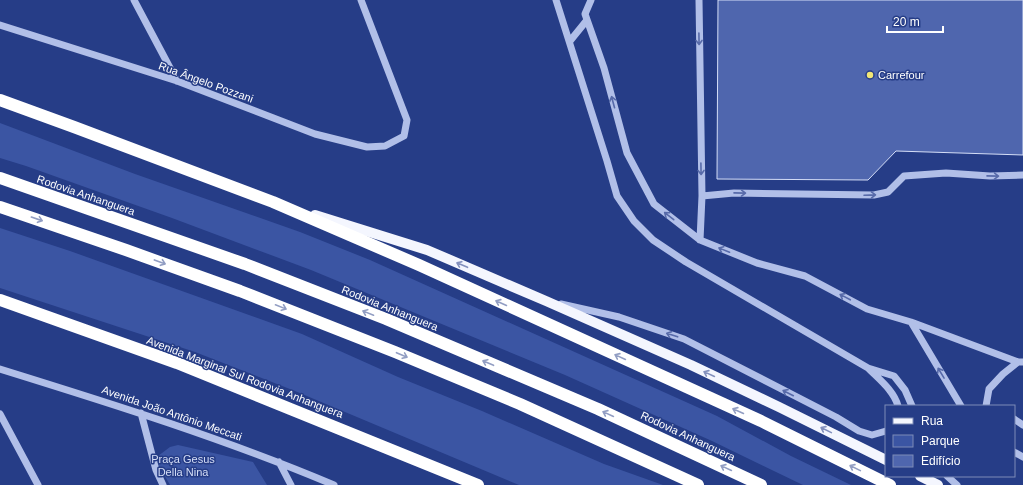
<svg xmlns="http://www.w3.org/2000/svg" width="1023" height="485" viewBox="0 0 1023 485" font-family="Arial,sans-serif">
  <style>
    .green { fill: #3b55a3 }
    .building { fill: #4f66ae; stroke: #d5def7 }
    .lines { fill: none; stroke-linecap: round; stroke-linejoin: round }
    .minor { stroke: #b1bfe8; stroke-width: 7 }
    .major { stroke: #f4f6fe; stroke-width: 10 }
    .highway { stroke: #fff; stroke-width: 12 }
    .oneway { stroke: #576aa9 }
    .oneway2 { stroke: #929ec3 }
    .oneway3 { stroke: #8390bd }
    .poi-dot { fill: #f1e676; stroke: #263d87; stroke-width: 1.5 }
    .labels { text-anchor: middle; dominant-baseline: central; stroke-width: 3; stroke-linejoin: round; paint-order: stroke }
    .poi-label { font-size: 11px; fill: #fff; stroke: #263d87; text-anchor: start }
    .street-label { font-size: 11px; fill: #fff; stroke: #263d87 }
    .park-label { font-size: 11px; fill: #d5def7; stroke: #263d87 }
  </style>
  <rect width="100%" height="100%" fill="#263d87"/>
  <path class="green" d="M 0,123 L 135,174 L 300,232 L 370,260 L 717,416 L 791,456 L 851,485 L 803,485 L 712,441 L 565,375 L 311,270 L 172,218 L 26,166 L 0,158 Z
    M 0,228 L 70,251 L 302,334 L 398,377 L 482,411 L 604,464 L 663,485 L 519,485 L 295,391 L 195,352 L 0,288 Z
    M 178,445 L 253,462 L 267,485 L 170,485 L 159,466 L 158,456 L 170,447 Z"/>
  <path class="building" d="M 718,0 L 1023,0 L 1023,155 L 896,151 L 868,180 L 717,179 Z"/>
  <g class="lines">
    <path class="minor" d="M 134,0 L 177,81
      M 556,0 L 607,161 L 617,196 L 634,221 L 653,240 L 686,262 L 868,368 L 894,376 L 905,390 L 912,406
      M 591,0 L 585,14 L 604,68 L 627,153 L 654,204 L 700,240 L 757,263 L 805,276 L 867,309 L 911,322 L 961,406
      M 699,0 L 702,196 L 700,240
      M 0,25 L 177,81 L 315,134 L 367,147 L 385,146 L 404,136 L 407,120 L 361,0
      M 570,41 L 587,20
      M 702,196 L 734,193 L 874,195 L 888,192 L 904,176 L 946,173 L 990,176 L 1023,175
      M 561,304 L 619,317 L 684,339 L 836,417 L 859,431 L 872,435 L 886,431
      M 911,322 L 1018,362 L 1023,362
      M 0,369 C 113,404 225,439 334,485
      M 869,369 C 880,380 894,391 898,406
      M 986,406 L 989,389 L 1003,374 L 1018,362
      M 141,413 L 156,470 L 163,485
      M 0,414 L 38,485
      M 1014,419 L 1023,425
      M 1014,452 L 1023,457
      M 279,462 L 291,485
      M 947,476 L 957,485"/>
    <path class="major" d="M 315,215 L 427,250 L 546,301 L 691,365 L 779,407 L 886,460
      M 920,476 L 938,485"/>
    <path class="highway" d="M 0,100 L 74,127 L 273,202 L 419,265 L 761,421 L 890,485
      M 0,178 L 245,264 L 386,319 L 598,409 L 761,485
      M 0,207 L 126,250 L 240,291 L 395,352 L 520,404 L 698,485
      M 0,300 L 177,363 L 478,485"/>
  </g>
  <defs><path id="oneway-shaft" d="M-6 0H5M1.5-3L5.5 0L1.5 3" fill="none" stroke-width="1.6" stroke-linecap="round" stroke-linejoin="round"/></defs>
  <g class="oneway">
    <use href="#oneway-shaft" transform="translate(699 39) rotate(89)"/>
    <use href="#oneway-shaft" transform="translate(613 102) rotate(-105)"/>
    <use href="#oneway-shaft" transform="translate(701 169) rotate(89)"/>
    <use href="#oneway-shaft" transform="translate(993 176) rotate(1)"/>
    <use href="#oneway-shaft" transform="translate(740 193) rotate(1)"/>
    <use href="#oneway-shaft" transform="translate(870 195) rotate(-2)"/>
    <use href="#oneway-shaft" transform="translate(669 216) rotate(-142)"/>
    <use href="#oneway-shaft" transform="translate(724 250) rotate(-158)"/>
    <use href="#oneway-shaft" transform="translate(845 297) rotate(-152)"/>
    <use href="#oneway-shaft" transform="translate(672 335) rotate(-162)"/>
    <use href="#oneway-shaft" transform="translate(941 373) rotate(-121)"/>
    <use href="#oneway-shaft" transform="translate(788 393) rotate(-153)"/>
  </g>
  <g class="oneway2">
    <use href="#oneway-shaft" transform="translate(37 219) rotate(19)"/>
    <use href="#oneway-shaft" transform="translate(160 262) rotate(20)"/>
    <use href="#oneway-shaft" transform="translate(501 303) rotate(-156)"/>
    <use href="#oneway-shaft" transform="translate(281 307) rotate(22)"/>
    <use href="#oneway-shaft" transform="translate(368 313) rotate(-158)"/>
    <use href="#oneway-shaft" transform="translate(402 355) rotate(23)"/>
    <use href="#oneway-shaft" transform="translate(620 357) rotate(-155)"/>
    <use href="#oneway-shaft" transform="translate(488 363) rotate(-157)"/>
    <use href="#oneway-shaft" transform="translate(738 411) rotate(-156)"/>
    <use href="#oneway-shaft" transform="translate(608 414) rotate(-155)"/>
    <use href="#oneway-shaft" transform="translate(726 468) rotate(-155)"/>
    <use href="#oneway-shaft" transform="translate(855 468) rotate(-154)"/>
  </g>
  <g class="oneway3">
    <use href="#oneway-shaft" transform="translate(462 265) rotate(-157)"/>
    <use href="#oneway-shaft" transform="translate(709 374) rotate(-155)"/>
    <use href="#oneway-shaft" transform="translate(826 430) rotate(-154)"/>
  </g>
  <circle class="poi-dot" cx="870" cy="75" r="4"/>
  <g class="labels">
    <g class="poi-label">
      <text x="878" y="75">Carrefour</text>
    </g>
    <g class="street-label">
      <text transform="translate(206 82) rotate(20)">Rua Ângelo Pozzani</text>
      <text transform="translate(86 195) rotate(19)">Rodovia Anhanguera</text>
      <text transform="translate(390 308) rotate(22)">Rodovia Anhanguera</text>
      <text transform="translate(245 377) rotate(21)">Avenida Marginal Sul Rodovia Anhanguera</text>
      <text transform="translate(172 413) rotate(19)">Avenida João Antônio Meccati</text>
      <text transform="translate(688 436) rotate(25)">Rodovia Anhanguera</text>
    </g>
    <g class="park-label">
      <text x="183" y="459">Praça Gesus<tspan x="183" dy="13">Della Nina</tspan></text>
    </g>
  </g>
  <rect x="885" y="405" width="130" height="72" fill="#263d87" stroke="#7d8bb7"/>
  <rect x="893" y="418" width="20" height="6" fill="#f4f6fe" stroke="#7d8bb7"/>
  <text x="921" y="425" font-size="12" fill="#ffffff">Rua</text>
  <rect x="893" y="435" width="20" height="12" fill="#3b55a3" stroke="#7d8bb7"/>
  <text x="921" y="445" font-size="12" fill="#ffffff">Parque</text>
  <rect x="893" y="455" width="20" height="12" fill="#4f66ae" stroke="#7d8bb7"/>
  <text x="921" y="465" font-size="12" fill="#ffffff">Edifício</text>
  <path d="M887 26v6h56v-6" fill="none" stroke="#ffffff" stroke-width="2"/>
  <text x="893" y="26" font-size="12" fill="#ffffff" stroke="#263d87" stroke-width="3" paint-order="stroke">20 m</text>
</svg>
